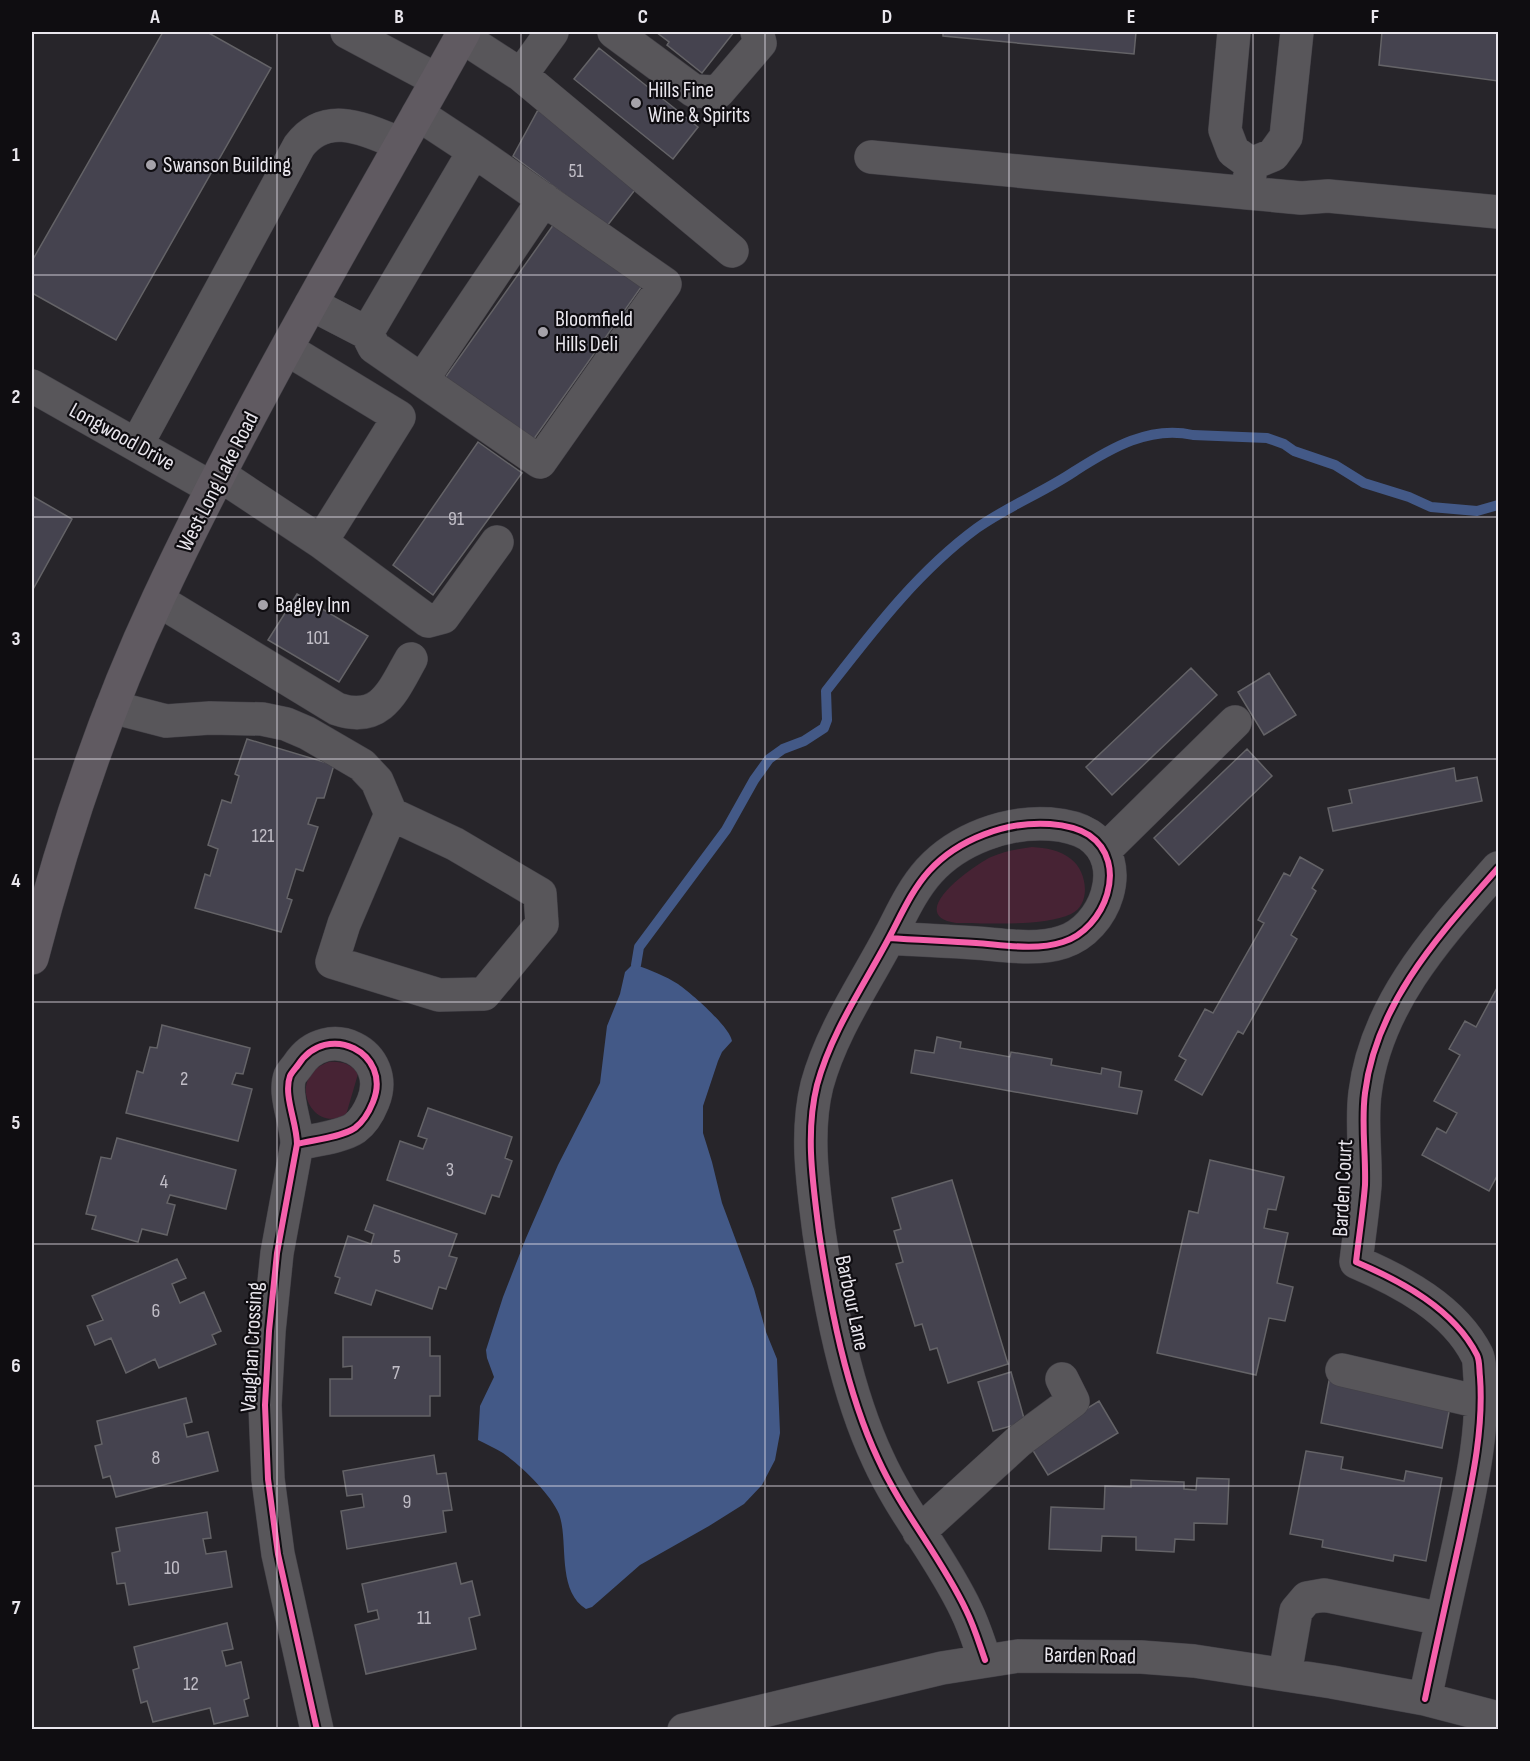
<svg xmlns="http://www.w3.org/2000/svg" width="1530" height="1761" viewBox="0 0 1530 1761" font-family="'Sofia Sans Condensed',sans-serif">
  <style>
    .grass { fill: #472334 }
    .water { fill: #435987 }
    .lines { fill: none; stroke-linecap: round; stroke-linejoin: round }
    .stream { stroke: #435987; stroke-width: 10 }
    .building { fill: #45434f; stroke: #646367; stroke-width: 1.5 }
    .minor-casing { stroke: #434147; stroke-width: 34 }
    .major-casing { stroke: #434147; stroke-width: 34 }
    .minor { stroke: #58565a; stroke-width: 33 }
    .major { stroke: #605a61; stroke-width: 33 }
    .cycleway-casing { stroke: #0f0d11; stroke-width: 10 }
    .cycleway { stroke: #f560ab; stroke-width: 6 }
    .grid { fill: none; stroke: #e9e6ed; stroke-width: 1.5; stroke-opacity: 0.55 }
    .poi-dot { fill: #a5a2a9; stroke: #0f0d11; stroke-width: 2 }
    .labels { text-anchor: middle; dominant-baseline: central; stroke-width: 4.5; stroke-linejoin: round; paint-order: stroke }
    .number-label { font-size: 20px; fill: #c0bdc6 }
    .poi-label { font-size: 22px; fill: #e9e6ed; stroke: #0f0d11; text-anchor: start }
    .street-label { font-size: 22px; fill: #e9e6ed; stroke: #0f0d11 }
    .neatline { fill: none; stroke: #e9e6ed; stroke-width: 2 }
    .grid-label { font-size: 20px; text-anchor: middle; font-weight: bold; fill: #e9e6ed }
  </style>
  <rect width="100%" height="100%" fill="#27252a"/>
  <path class="grass" d="M 1032,847 C 1046,848 1060,850 1071,859 C 1087,871 1092,904 1071,914 C 1043,927 987,923 956,923 C 903,915 974,865 991,857 C 1004,851 1018,849 1032,847 Z
    M 329,1062 C 341,1061 352,1064 358,1074 L 346,1115 C 311,1134 285,1077 329,1062 Z"/>
  <path class="water" d="M 636,965 C 651,970 665,976 678,984 C 691,993 730,1027 732,1041 L 722,1052 L 718,1061 L 703,1106 L 703,1133 L 712,1162 L 722,1203 L 754,1289 L 766,1332 L 777,1359 L 780,1433 L 775,1460 L 762,1485 L 744,1504 L 709,1526 L 640,1565 L 592,1607 L 586,1609 C 556,1590 569,1541 559,1514 C 551,1494 520,1465 503,1453 C 495,1448 486,1444 478,1440 L 480,1406 L 494,1377 L 487,1358 L 486,1350 L 503,1297 L 526,1238 L 558,1165 L 600,1083 L 607,1026 L 620,994 L 625,972 L 631,966 Z"/>
  <g class="lines">
    <path class="stream" d="M 636,965 L 639,947 L 726,830 L 754,780 L 769,759 L 783,749 L 804,741 L 824,728 L 827,720 L 826,691 C 872,632 917,572 977,528 C 1008,506 1044,492 1075,471 C 1111,448 1150,425 1193,435 L 1267,438 L 1284,444 L 1294,451 L 1335,465 L 1364,483 L 1409,497 L 1431,507 L 1477,511 L 1498,505"/>
  </g>
  <path class="building" d="M 163,32 L 207,32 L 271,68 L 116,340 L 32,293 L 32,261 Z
    M 656,32 L 734,32 L 702,73 L 667,45 L 669,42 Z
    M 943,32 L 1136,32 L 1134,54 L 943,36 Z
    M 1382,32 L 1498,32 L 1498,81 L 1379,65 Z
    M 599,48 L 698,127 L 673,159 L 574,79 Z
    M 538,110 L 638,186 L 607,226 L 513,156 Z
    M 556,221 L 644,283 L 531,443 L 442,382 Z
    M 478,442 L 522,473 L 433,595 L 393,565 Z
    M 32,496 L 72,519 L 32,591 Z
    M 297,594 L 368,636 L 339,682 L 268,640 Z
    M 1191,668 L 1217,695 L 1112,795 L 1086,767 Z
    M 1269,673 L 1296,715 L 1264,735 L 1238,692 Z
    M 247,739 L 334,765 L 324,798 L 317,798 L 308,824 L 318,827 L 303,871 L 296,869 L 287,898 L 292,900 L 281,932 L 195,908 L 205,874 L 210,876 L 218,849 L 208,845 L 222,800 L 231,803 L 239,776 L 235,774 Z
    M 1247,749 L 1272,776 L 1179,865 L 1154,838 Z
    M 1454,768 L 1456,781 L 1477,777 L 1482,801 L 1333,831 L 1328,808 L 1352,803 L 1349,790 Z
    M 1300,857 L 1323,870 L 1312,888 L 1316,891 L 1291,935 L 1297,939 L 1243,1034 L 1238,1031 L 1202,1095 L 1175,1080 L 1186,1060 L 1179,1056 L 1205,1009 L 1213,1013 L 1264,923 L 1258,920 L 1284,873 L 1290,876 Z
    M 1498,986 L 1498,1174 L 1489,1191 L 1422,1155 L 1437,1128 L 1446,1133 L 1457,1113 L 1434,1101 L 1460,1055 L 1449,1049 L 1465,1021 L 1476,1027 Z
    M 162,1025 L 250,1048 L 243,1074 L 236,1073 L 232,1084 L 252,1089 L 238,1141 L 126,1113 L 137,1071 L 143,1073 L 150,1047 L 157,1048 Z
    M 937,1037 L 961,1042 L 960,1048 L 1010,1057 L 1011,1052 L 1052,1059 L 1051,1065 L 1101,1074 L 1102,1068 L 1121,1072 L 1119,1087 L 1142,1091 L 1137,1114 L 911,1073 L 915,1050 L 934,1053 Z
    M 428,1108 L 512,1137 L 505,1158 L 512,1161 L 499,1197 L 492,1195 L 485,1214 L 387,1180 L 400,1141 L 423,1149 L 427,1139 L 418,1136 Z
    M 117,1138 L 236,1170 L 226,1209 L 170,1195 L 167,1203 L 175,1205 L 167,1235 L 142,1229 L 138,1242 L 92,1229 L 96,1216 L 86,1214 L 101,1157 L 111,1159 Z
    M 1210,1160 L 1284,1177 L 1276,1210 L 1268,1209 L 1264,1228 L 1288,1233 L 1277,1283 L 1293,1287 L 1285,1321 L 1269,1318 L 1256,1375 L 1157,1353 L 1189,1211 L 1198,1213 Z
    M 952,1180 L 1008,1364 L 948,1383 L 937,1348 L 930,1350 L 922,1324 L 915,1326 L 896,1264 L 903,1262 L 894,1231 L 901,1229 L 892,1198 Z
    M 374,1205 L 457,1234 L 449,1256 L 457,1258 L 446,1289 L 439,1287 L 432,1309 L 376,1290 L 371,1305 L 335,1293 L 340,1278 L 335,1276 L 348,1236 L 371,1244 L 374,1234 L 365,1230 Z
    M 177,1259 L 186,1278 L 172,1284 L 180,1303 L 204,1292 L 221,1331 L 212,1335 L 216,1344 L 159,1368 L 155,1359 L 126,1373 L 111,1338 L 95,1345 L 87,1326 L 103,1320 L 92,1296 Z
    M 343,1337 L 430,1337 L 430,1356 L 440,1356 L 440,1396 L 430,1396 L 430,1416 L 330,1416 L 330,1379 L 352,1379 L 352,1366 L 343,1367 Z
    M 1011,1372 L 1025,1422 L 993,1431 L 978,1382 Z
    M 1329,1381 L 1450,1407 L 1442,1448 L 1321,1423 Z
    M 186,1398 L 192,1422 L 184,1424 L 187,1437 L 208,1432 L 218,1471 L 116,1497 L 110,1476 L 103,1478 L 95,1446 L 102,1444 L 97,1421 Z
    M 1099,1401 L 1118,1433 L 1048,1475 L 1029,1444 Z
    M 1306,1451 L 1343,1457 L 1341,1469 L 1404,1481 L 1406,1471 L 1442,1478 L 1426,1561 L 1394,1555 L 1393,1561 L 1322,1547 L 1323,1540 L 1290,1534 Z
    M 434,1455 L 437,1474 L 446,1473 L 452,1510 L 443,1511 L 446,1532 L 347,1549 L 341,1511 L 364,1507 L 362,1494 L 347,1496 L 343,1471 Z
    M 1197,1478 L 1229,1479 L 1227,1524 L 1194,1523 L 1194,1540 L 1175,1539 L 1174,1552 L 1136,1550 L 1136,1537 L 1102,1536 L 1101,1551 L 1049,1549 L 1051,1507 L 1104,1509 L 1105,1486 L 1131,1487 L 1131,1480 L 1184,1482 L 1184,1489 L 1196,1490 Z
    M 207,1512 L 211,1538 L 203,1539 L 206,1554 L 226,1551 L 232,1587 L 129,1605 L 125,1583 L 117,1584 L 112,1553 L 120,1551 L 116,1528 Z
    M 456,1563 L 461,1584 L 472,1581 L 480,1615 L 469,1618 L 476,1649 L 366,1674 L 355,1625 L 379,1619 L 377,1610 L 368,1612 L 362,1584 Z
    M 227,1623 L 233,1649 L 222,1651 L 226,1666 L 241,1662 L 249,1698 L 244,1700 L 248,1716 L 214,1724 L 210,1708 L 153,1722 L 147,1701 L 141,1703 L 133,1670 L 139,1668 L 134,1647 Z"/>
  <g class="lines">
    <g class="minor-casing">
      <path id="minor" d="M 347,32 L 437,80
        M 614,32 L 694,91 L 718,92 L 760,43 L 757,32
        M 1234,32 L 1225,130 L 1233,151 L 1251,164
        M 461,36 L 521,75 L 552,32
        M 521,75 L 732,251
        M 871,157 L 1248,193
        M 1251,164 L 1248,193 L 1301,198 L 1328,196 L 1498,212
        M 1251,164 L 1273,155 L 1286,137 L 1297,32
        M 311,304 L 367,333 L 374,347 L 540,462 L 665,284 L 474,151 L 418,114
        M 367,333 L 474,151
        M 287,349 L 399,417 L 321,542
        M 422,380 L 544,199
        M 32,386 L 212,488
        M 137,444 L 299,146 C 327,109 366,130 401,144
        M 220,475 L 321,542 L 428,621 L 443,617 L 497,542
        M 158,600 L 337,709 C 381,724 393,691 411,659
        M 112,707 L 166,721 L 210,718 L 262,719 L 286,724 L 307,733 L 362,765 L 377,781 L 391,814 L 455,844 L 540,894 L 542,924 L 484,994 L 439,995 L 332,962 L 344,924 L 391,814
        M 1104,851 L 1235,722
        M 889,938 C 918,940 947,941 976,943 C 1004,945 1036,951 1063,942 C 1105,929 1130,863 1089,835 C 1078,828 1063,825 1050,824 C 1007,821 958,839 929,871 C 912,890 902,913 891,934 C 865,984 832,1030 817,1085 C 805,1133 813,1184 819,1232 C 830,1306 846,1391 878,1459 C 902,1512 941,1557 966,1610 C 974,1626 979,1643 985,1660
        M 297,1144 C 313,1140 342,1137 355,1128 C 363,1122 369,1112 373,1102 C 393,1053 327,1020 298,1065 C 296,1068 292,1072 290,1076 C 283,1095 297,1123 297,1144 L 277,1253 L 269,1331 L 265,1405 L 268,1479 L 278,1554 L 317,1730
        M 1342,1370 L 1480,1402
        M 919,1532 L 1019,1441 L 1073,1401 L 1062,1379
        M 1285,1674 L 1296,1611 L 1307,1598 L 1324,1595 L 1442,1619
        M 1425,1699 C 1436,1646 1448,1593 1460,1539 C 1471,1486 1484,1431 1480,1377 C 1479,1370 1480,1361 1477,1355 C 1454,1309 1401,1281 1356,1262 C 1359,1236 1363,1211 1365,1185 C 1366,1154 1361,1123 1365,1093 C 1376,1002 1441,933 1498,868
        M 684,1730 L 942,1668 L 1018,1656 L 1141,1657 L 1194,1661 L 1332,1682 L 1425,1699 L 1498,1718"/>
    </g>
    <g class="major-casing">
      <path id="major" d="M 32,958 C 63,838 105,712 158,599 C 249,404 360,219 464,32"/>
    </g>
    <use href="#minor" class="minor"/>
    <use href="#major" class="major"/>
    <g class="cycleway-casing">
      <path id="cycleway" d="M 889,938 C 918,940 947,941 976,943 C 1004,945 1036,951 1063,942 C 1105,929 1130,863 1089,835 C 1078,828 1063,825 1050,824 C 1007,821 958,839 929,871 C 912,890 902,913 891,934 C 865,984 832,1030 817,1085 C 805,1133 813,1184 819,1232 C 830,1306 846,1391 878,1459 C 902,1512 941,1557 966,1610 C 974,1626 979,1643 985,1660
        M 297,1144 C 313,1140 342,1137 355,1128 C 363,1122 369,1112 373,1102 C 393,1053 327,1020 298,1065 C 296,1068 292,1072 290,1076 C 283,1095 297,1123 297,1144 L 277,1253 L 269,1331 L 265,1405 L 268,1479 L 278,1554 L 317,1730
        M 1425,1699 C 1436,1646 1448,1593 1460,1539 C 1471,1486 1484,1431 1480,1377 C 1479,1370 1480,1361 1477,1355 C 1454,1309 1401,1281 1356,1262 C 1359,1236 1363,1211 1365,1185 C 1366,1154 1361,1123 1365,1093 C 1376,1002 1441,933 1498,868"/>
    </g>
    <use href="#cycleway" class="cycleway"/>
  </g>
  <path class="grid" d="M 277,32 L 277,1730M 521,32 L 521,1730M 765,32 L 765,1730M 1009,32 L 1009,1730M 1253,32 L 1253,1730M 32,275 L 1498,275M 32,517 L 1498,517M 32,759 L 1498,759M 32,1002 L 1498,1002M 32,1244 L 1498,1244M 32,1486 L 1498,1486"/>
  <g class="poi-dot">
    <circle cx="636" cy="103" r="6"/>
    <circle cx="151" cy="165" r="6"/>
    <circle cx="543" cy="332" r="6"/>
    <circle cx="263" cy="605" r="6"/>
  </g>
  <g class="labels">
    <g class="number-label">
      <text x="576" y="171">51</text>
      <text x="456" y="519">91</text>
      <text x="318" y="638">101</text>
      <text x="263" y="836">121</text>
      <text x="184" y="1079">2</text>
      <text x="450" y="1170">3</text>
      <text x="164" y="1182">4</text>
      <text x="397" y="1257">5</text>
      <text x="156" y="1311">6</text>
      <text x="396" y="1373">7</text>
      <text x="156" y="1458">8</text>
      <text x="407" y="1502">9</text>
      <text x="172" y="1568">10</text>
      <text x="424" y="1618">11</text>
      <text x="191" y="1684">12</text>
    </g>
    <g class="poi-label">
      <text x="648" y="90">Hills Fine<tspan x="648" dy="25">Wine &amp; Spirits</tspan></text>
      <text x="163" y="165">Swanson Building</text>
      <text x="555" y="319">Bloomfield<tspan x="555" dy="25">Hills Deli</tspan></text>
      <text x="275" y="605">Bagley Inn</text>
    </g>
    <g class="street-label">
      <text transform="translate(122 437) rotate(29)">Longwood Drive</text>
      <text transform="translate(218 482) rotate(-63)">West Long Lake Road</text>
      <text transform="translate(1343 1188) rotate(-87)">Barden Court</text>
      <text transform="translate(852 1303) rotate(78)">Barbour Lane</text>
      <text transform="translate(252 1347) rotate(-87)">Vaughan Crossing</text>
      <text transform="translate(1090 1656) rotate(1)">Barden Road</text>
    </g>
  </g>
  <rect width="1530" height="1761" fill="none" stroke="#0f0d11" stroke-width="66"/>
  <rect x="33" y="33" width="1464" height="1695" class="neatline"/>
  <g class="grid-label">
    <text x="155" y="23">A</text>
    <text x="399" y="23">B</text>
    <text x="643" y="23">C</text>
    <text x="887" y="23">D</text>
    <text x="1131" y="23">E</text>
    <text x="1375" y="23">F</text>
    <text x="16" y="161">1</text>
    <text x="16" y="403">2</text>
    <text x="16" y="645">3</text>
    <text x="16" y="887">4</text>
    <text x="16" y="1129">5</text>
    <text x="16" y="1372">6</text>
    <text x="16" y="1614">7</text>
  </g>
</svg>
